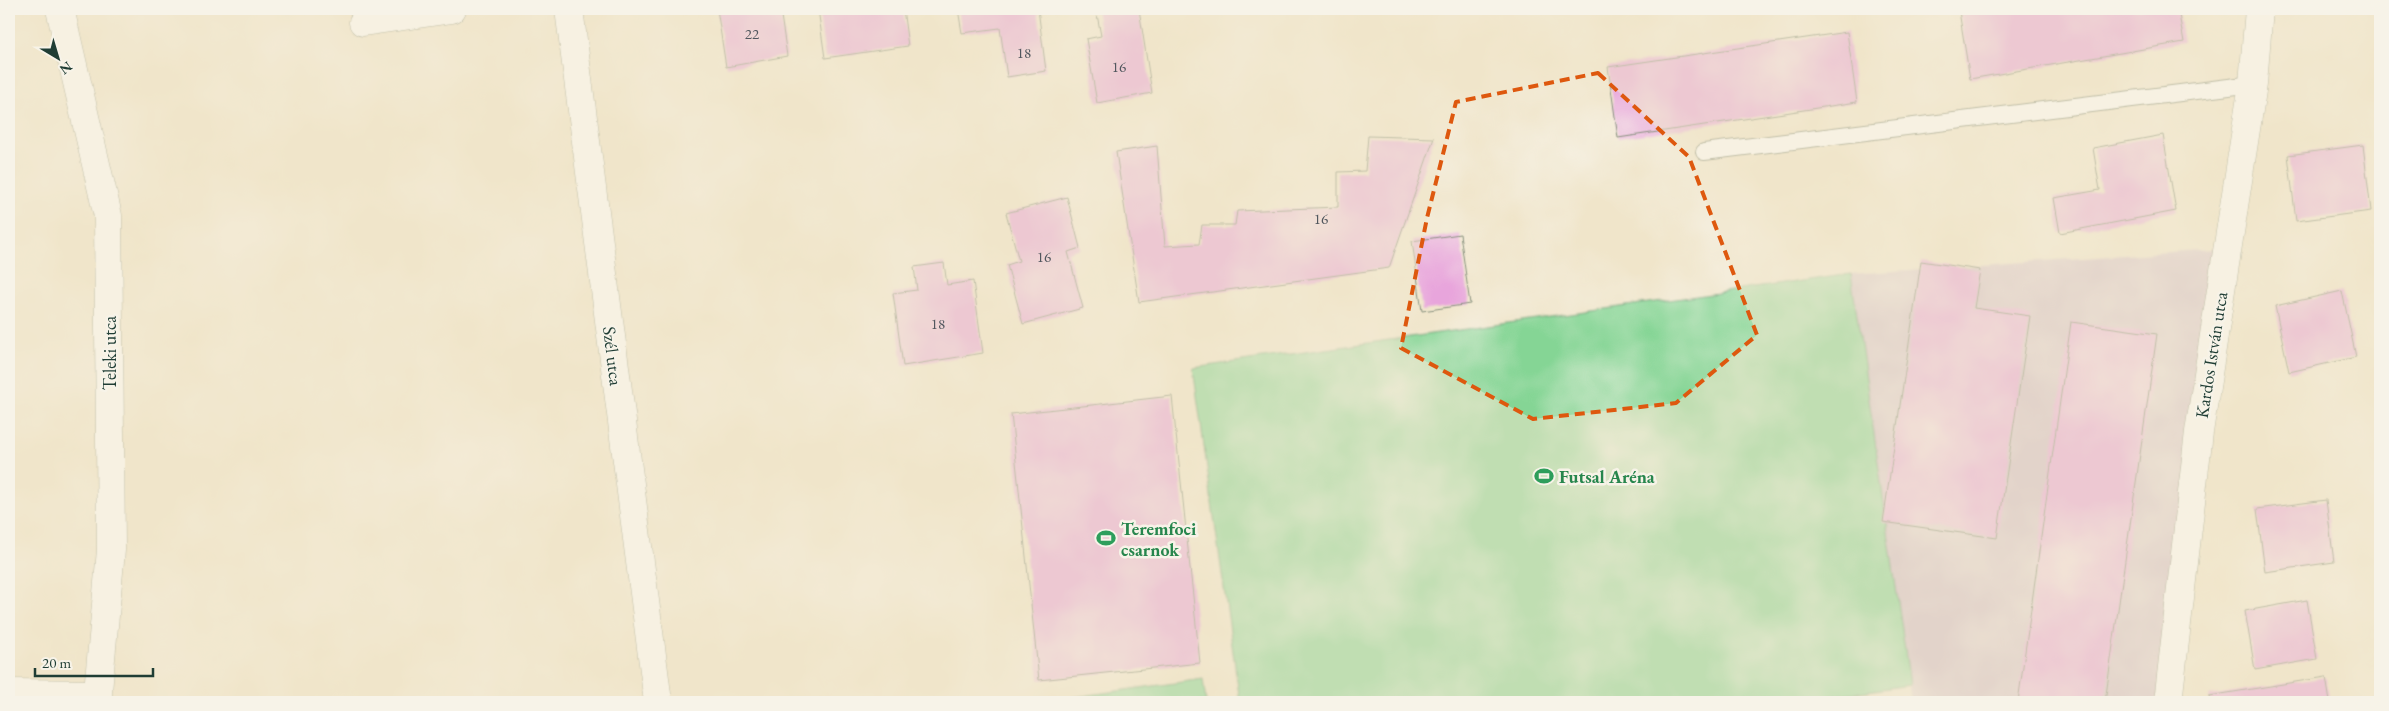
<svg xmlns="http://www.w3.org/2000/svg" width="2389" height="711" viewBox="0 0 2389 711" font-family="'EB Garamond',serif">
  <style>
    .industrial { fill: #d1bdca }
    .green { fill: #85d595; stroke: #528964 }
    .building { fill: #e8a5dc }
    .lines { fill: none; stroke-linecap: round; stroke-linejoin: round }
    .service-casing { stroke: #88917f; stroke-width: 18 }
    .minor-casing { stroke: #88917f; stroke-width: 29 }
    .service { stroke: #fff; stroke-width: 16 }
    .minor { stroke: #fff; stroke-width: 28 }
    .marked { fill: none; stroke: #de580e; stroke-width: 4; stroke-dasharray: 10 6; stroke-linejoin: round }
    .labels { text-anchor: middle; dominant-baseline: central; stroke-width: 5; stroke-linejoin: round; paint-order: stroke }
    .number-label { font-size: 15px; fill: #51575e }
    .street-label { font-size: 18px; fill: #1f3d34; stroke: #f7f3e8 }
    .leisure-label { font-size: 18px; font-weight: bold; fill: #27864d; stroke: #f7f3e8; text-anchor: start }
  </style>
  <rect width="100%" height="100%" fill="#f7f3e8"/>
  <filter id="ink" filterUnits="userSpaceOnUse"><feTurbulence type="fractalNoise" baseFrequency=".02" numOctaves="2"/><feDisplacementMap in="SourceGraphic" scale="10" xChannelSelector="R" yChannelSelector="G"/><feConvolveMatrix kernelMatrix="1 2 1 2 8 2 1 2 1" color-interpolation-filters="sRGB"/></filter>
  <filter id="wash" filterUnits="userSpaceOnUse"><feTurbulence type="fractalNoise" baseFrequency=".0096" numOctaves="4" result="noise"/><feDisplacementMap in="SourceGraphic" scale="20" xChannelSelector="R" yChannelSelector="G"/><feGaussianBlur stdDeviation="1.12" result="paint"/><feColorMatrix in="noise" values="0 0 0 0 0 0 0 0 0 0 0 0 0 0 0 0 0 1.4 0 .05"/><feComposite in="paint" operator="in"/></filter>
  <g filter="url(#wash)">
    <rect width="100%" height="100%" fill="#f0e5ca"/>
    <path class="industrial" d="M 2227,248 L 2169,702 L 1911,702 L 1851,274 Z"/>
    <path class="green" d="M 1851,274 L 1910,685 L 1789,702 L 1240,702 L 1193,368 Z
      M 1203,679 L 1206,702 L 1039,702 Z"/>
    <g id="blocks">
      <path class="building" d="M 717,9 L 780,9 L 787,56 L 726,67 Z
        M 818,9 L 903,9 L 908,46 L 825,58 Z
        M 958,9 L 1038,9 L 1046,71 L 1007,77 L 1000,28 L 962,33 Z
        M 1096,9 L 1139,9 L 1152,93 L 1097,103 L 1086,39 L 1101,36 Z
        M 1973,9 L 2178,9 L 2184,42 L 1970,79 L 1959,11 Z
        M 1847,32 L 1857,102 L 1618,138 L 1608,67 Z
        M 2163,135 L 2176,211 L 2060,233 L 2054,198 L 2100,190 L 2093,148 Z
        M 1368,136 L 1434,138 L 1389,268 L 1139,302 L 1116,152 L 1157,146 L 1165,246 L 1199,244 L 1202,225 L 1235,225 L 1237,211 L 1338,207 L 1338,172 L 1365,171 Z
        M 2363,145 L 2371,211 L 2296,221 L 2288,155 Z
        M 1067,197 L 1080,248 L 1068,252 L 1083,308 L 1023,324 L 1007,265 L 1019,261 L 1006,213 Z
        M 1460,234 L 1470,304 L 1422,311 L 1412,241 Z
        M 1921,261 L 1980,270 L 1974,308 L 2030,316 L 1997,538 L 1883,522 Z
        M 944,263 L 947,285 L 973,281 L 983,353 L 903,366 L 893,293 L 917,290 L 914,267 Z
        M 2342,291 L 2356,357 L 2289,372 L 2275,306 Z
        M 2071,322 L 2157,334 L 2105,702 L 2018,702 Z
        M 1172,396 L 1200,663 L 1039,680 L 1011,414 Z
        M 2326,500 L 2334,562 L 2265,572 L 2257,509 Z
        M 2307,600 L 2317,659 L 2255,670 L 2245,611 Z
        M 2326,677 L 2330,702 L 2210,702 L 2209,696 Z"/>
    </g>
  </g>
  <g filter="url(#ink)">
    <use href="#blocks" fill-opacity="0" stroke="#88917f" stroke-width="1"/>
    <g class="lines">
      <g class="service-casing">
        <path id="service" d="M 1704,152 L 2253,84"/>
      </g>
      <g class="minor-casing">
        <path id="minor" d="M 60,9 L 108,216 L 111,550 L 97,702
          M 569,9 L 658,702
          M 363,22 L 452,9
          M 9,693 L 98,694
          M 2168,702 L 2199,432 L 2253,84 L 2259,9"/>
      </g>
      <use href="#service" class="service"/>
      <use href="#minor" class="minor"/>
    </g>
  </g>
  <path d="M0 0H2389V711H0ZM 1598,73 L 1689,157 L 1757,335 L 1676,403 L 1533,419 L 1401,348 L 1427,218 L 1456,102 Z" fill="#f0e5ca" fill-opacity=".55" fill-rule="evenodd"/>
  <path class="marked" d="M 1598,73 L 1689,157 L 1757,335 L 1676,403 L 1533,419 L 1401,348 L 1427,218 L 1456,102 Z"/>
  <defs>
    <g id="stadium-bare" transform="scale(1.5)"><path d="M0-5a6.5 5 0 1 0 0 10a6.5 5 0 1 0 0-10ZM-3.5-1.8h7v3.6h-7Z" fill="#2e9e5b" stroke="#f7f3e8" stroke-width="2.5" paint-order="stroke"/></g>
  </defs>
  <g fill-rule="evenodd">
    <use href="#stadium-bare" x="1544" y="476"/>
    <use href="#stadium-bare" x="1106" y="538"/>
  </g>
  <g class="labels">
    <g class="number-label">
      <text x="752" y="33">22</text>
      <text x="1024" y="52">18</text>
      <text x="1119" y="66">16</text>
      <text x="1321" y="218">16</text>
      <text x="1044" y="256">16</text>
      <text x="938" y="323">18</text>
    </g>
    <g class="street-label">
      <text transform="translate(109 353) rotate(-90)">Teleki utca</text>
      <text transform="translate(2211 355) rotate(-81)">Kardos István utca</text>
      <text transform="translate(613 356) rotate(83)">Szél utca</text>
    </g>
    <g class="leisure-label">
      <text x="1559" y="476">Futsal Aréna</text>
      <text x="1121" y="528">Teremfoci<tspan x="1121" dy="21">csarnok</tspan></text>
    </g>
  </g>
  <rect width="2389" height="711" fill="none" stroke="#f7f3e8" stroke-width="30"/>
  <g transform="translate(58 58) rotate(142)" stroke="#f7f3e8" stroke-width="4" paint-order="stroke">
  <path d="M0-4L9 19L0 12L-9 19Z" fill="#1f3d34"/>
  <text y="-8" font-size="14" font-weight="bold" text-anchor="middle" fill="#1f3d34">N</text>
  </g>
  <path d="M35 668v8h118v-8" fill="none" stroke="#1f3d34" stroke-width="2.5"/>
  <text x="42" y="668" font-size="15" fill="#1f3d34" stroke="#f7f3e8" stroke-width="4" paint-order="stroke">20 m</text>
</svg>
